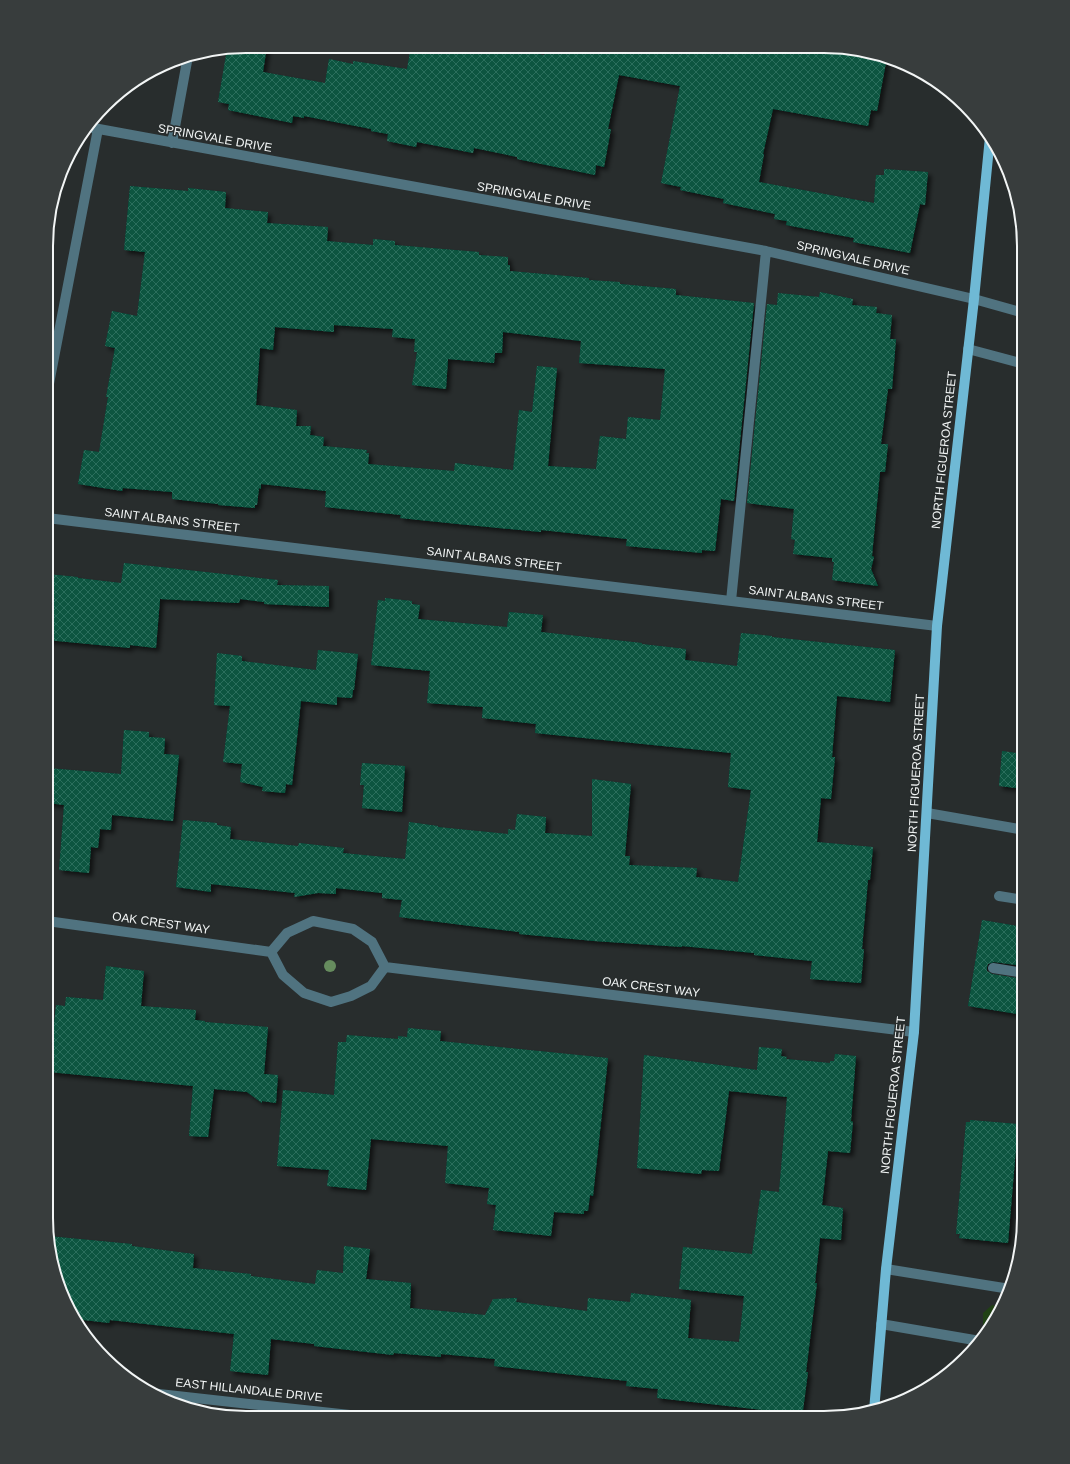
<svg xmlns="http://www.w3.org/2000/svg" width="1070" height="1464" viewBox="0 0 1070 1464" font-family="Arial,sans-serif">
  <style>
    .green { fill: #204114 }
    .building { fill: url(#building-cross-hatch); fill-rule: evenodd; filter: url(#shadow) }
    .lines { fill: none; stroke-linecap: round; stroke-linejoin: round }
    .minor { stroke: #507380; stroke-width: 10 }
    .major { stroke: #6fb9d5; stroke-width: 10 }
    .tree { fill: #668c5e }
    .labels { text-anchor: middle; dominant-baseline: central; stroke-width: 3; stroke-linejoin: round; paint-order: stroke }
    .street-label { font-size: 12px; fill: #f2f5f5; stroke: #282d2d }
    .rim { fill: none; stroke: #f2f5f5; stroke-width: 2 }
  </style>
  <defs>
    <pattern id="building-cross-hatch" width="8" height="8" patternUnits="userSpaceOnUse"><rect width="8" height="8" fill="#07553f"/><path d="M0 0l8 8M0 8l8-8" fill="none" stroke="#2c6e5b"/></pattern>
    <filter id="shadow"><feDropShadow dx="3.5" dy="3.5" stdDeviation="2" flood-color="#0009"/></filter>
  </defs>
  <rect width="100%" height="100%" fill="#282d2d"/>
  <path class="green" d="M 992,1305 L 1001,1307 L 987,1333 L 983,1324 L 983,1313 Z"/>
  <path class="building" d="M 246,46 L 267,46 L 263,72 L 325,83 L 329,59 L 353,64 L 353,61 L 407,69 L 411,46 L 502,47 L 544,55 L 546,47 L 851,48 L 887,57 L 877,111 L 871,110 L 868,126 L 773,109 L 763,154 L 764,154 L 759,182 L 874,203 L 876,175 L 884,175 L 884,169 L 928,172 L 925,205 L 920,204 L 910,253 L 853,242 L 854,238 L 786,225 L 787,221 L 774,219 L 775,214 L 723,203 L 724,199 L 680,190 L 681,187 L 661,183 L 680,86 L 619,75 L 608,129 L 611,129 L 604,167 L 596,165 L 595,175 L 517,159 L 517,157 L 474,148 L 473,153 L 417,142 L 416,147 L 387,141 L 388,134 L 371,131 L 371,129 L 304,116 L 304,118 L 293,116 L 292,123 L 228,110 L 229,104 L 218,102 L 227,49 Z
    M 130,186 L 188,191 L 188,188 L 226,192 L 225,208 L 268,212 L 267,223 L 328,227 L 327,241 L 373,245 L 373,239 L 395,241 L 395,245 L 479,252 L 479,255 L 508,257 L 508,265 L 510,265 L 510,271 L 589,278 L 589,280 L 620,282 L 620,284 L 676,289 L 676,295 L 754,303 L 734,501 L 721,499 L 715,551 L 702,550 L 702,553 L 626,546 L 627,539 L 541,530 L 541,532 L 458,524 L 400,518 L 401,515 L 325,507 L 326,491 L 261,484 L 261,489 L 259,488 L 257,505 L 255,505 L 255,508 L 218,505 L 218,504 L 172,499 L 172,492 L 123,488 L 122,491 L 78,484 L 84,450 L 99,452 L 108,397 L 106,397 L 115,348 L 105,346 L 112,311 L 137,316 L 145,252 L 124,250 ZM 334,325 L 393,329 L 392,337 L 415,339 L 414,352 L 417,352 L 412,385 L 446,389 L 448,359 L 494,363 L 495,353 L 502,353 L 503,332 L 581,341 L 579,363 L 665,369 L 660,420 L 628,417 L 626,439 L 600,436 L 596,469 L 548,466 L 557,368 L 537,366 L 532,412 L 519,410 L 513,470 L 455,463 L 454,471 L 368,464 L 369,453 L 366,453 L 367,450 L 323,446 L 324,437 L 310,435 L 311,426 L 296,426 L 297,410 L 256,405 L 260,348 L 273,350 L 275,327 L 334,332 Z
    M 820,292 L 853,299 L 852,305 L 877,307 L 876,313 L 892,315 L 890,339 L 896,339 L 892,389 L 888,389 L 881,444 L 888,444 L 885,472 L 880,472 L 872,556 L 874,557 L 871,569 L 878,586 L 832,580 L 834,562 L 832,562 L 832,558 L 793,554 L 795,540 L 791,539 L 794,509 L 747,503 L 767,304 L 777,305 L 778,293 L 819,297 Z
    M 124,563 L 278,580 L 277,585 L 329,586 L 329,607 L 264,604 L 264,602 L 240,599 L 239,603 L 160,599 L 156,648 L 130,645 L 130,648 L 47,640 L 47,574 L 78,577 L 78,578 L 121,583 Z
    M 385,598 L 412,601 L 412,604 L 420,605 L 418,619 L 507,627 L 509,612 L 543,615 L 541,632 L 642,643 L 642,644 L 686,649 L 685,660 L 737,666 L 741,633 L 772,636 L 772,637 L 895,650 L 890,702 L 837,696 L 832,757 L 835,757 L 831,799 L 821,798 L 817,842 L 873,847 L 870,880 L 868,880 L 862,949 L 864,949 L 861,983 L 810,979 L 812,961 L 754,955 L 754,953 L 682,946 L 682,947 L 594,941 L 519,934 L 519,932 L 399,917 L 402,900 L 382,898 L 382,893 L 336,888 L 336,894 L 318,893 L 294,897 L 295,893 L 211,884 L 211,892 L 176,887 L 183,820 L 217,823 L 217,825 L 231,827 L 230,839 L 298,846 L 299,843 L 344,848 L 343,853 L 405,859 L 409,822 L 438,826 L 438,827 L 508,834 L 508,829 L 515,830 L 517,814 L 546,817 L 545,833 L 592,836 L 592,779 L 631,784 L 625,856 L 630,856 L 629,865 L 697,868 L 696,877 L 738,882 L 751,790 L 728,787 L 731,753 L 535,733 L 536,724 L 482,718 L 483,707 L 427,703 L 430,671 L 371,665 L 378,600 L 385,601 Z
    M 318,650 L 358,654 L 354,690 L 353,690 L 352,698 L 337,697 L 337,705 L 301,701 L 292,785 L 286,784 L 285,793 L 262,791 L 263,787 L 240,782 L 242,764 L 223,762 L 230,706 L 214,705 L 217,653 L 242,656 L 242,661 L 316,670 Z
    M 124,730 L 149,732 L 149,737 L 165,738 L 164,754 L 179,755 L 173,821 L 112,815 L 111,830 L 100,829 L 98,848 L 91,847 L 89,873 L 59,870 L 64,805 L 47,803 L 47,768 L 121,774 Z
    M 1002,751 L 1024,754 L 1024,789 L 999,786 Z
    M 362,763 L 405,766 L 402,812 L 362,808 L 364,785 L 360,785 Z
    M 982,920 L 1024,927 L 1024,966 L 994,962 L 988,964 L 987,967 L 987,971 L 992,974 L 1024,979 L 1024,1015 L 968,1006 Z
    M 106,966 L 144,971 L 141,1006 L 196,1010 L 195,1020 L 205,1021 L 205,1022 L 268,1027 L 264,1074 L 278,1075 L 276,1103 L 262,1101 L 262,1103 L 247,1092 L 214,1089 L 208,1137 L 189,1136 L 193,1086 L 49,1072 L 56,1005 L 65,1006 L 66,997 L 103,1000 Z
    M 408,1028 L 441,1031 L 440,1041 L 608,1058 L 593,1196 L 590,1195 L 588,1211 L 584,1211 L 584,1214 L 554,1212 L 551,1236 L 493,1230 L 496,1205 L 487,1204 L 489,1188 L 445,1183 L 448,1146 L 371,1139 L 366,1190 L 327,1186 L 329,1170 L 277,1166 L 283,1090 L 334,1095 L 338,1042 L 346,1042 L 347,1035 L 398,1039 L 398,1036 L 407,1037 Z
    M 759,1047 L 782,1049 L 781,1056 L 787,1057 L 786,1059 L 830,1063 L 830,1061 L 834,1061 L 835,1054 L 856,1056 L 851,1121 L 853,1122 L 850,1153 L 828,1151 L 822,1205 L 843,1208 L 841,1240 L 820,1238 L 815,1283 L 817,1283 L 806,1372 L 808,1372 L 802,1418 L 762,1418 L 763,1410 L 657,1398 L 658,1389 L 626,1386 L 627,1381 L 494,1366 L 495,1359 L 441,1354 L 441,1357 L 394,1353 L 393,1355 L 314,1346 L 314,1344 L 271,1339 L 268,1375 L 230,1371 L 234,1334 L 110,1320 L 109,1323 L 75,1319 L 67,1307 L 53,1270 L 48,1236 L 132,1244 L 132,1246 L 194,1254 L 193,1268 L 251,1274 L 251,1276 L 315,1284 L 317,1270 L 343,1273 L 344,1246 L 370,1249 L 366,1279 L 411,1283 L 410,1308 L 485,1315 L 493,1299 L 517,1298 L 516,1302 L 587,1311 L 588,1298 L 630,1302 L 631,1293 L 691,1300 L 688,1338 L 739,1342 L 744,1296 L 679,1289 L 683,1247 L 752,1254 L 761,1190 L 779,1192 L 787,1097 L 729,1091 L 719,1171 L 702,1170 L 701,1174 L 637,1168 L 644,1055 L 757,1070 Z
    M 970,1120 L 1018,1124 L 1008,1243 L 959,1238 L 960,1234 L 956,1234 L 966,1122 L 970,1122 Z"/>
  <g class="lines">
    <path class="minor" d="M 88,127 L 766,251 L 974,299 L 1024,313
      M 172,143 L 188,56
      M 968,349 L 1024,364
      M 47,394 L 98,129
      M 47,518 L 937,626
      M 731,601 L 766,251
      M 927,813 L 1024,830
      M 999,896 L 1024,900
      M 47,921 L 271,952
      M 271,952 L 283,975 L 304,993 L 331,1002 L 351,996 L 371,986 L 385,967
      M 271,952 L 287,933 L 313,921 L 353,929 L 372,942 L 385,967
      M 385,967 L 914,1032
      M 993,968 L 1024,973
      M 886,1269 L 1010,1289
      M 881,1324 L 980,1341
      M 150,1393 L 368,1417"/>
    <path class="major" d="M 874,1411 L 886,1269 L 914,1032 L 937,626 L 974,299 L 990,137"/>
  </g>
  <circle class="tree" cx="330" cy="966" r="6"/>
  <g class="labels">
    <g class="street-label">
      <text transform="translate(215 138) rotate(10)">SPRINGVALE DRIVE</text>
      <text transform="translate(534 196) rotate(10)">SPRINGVALE DRIVE</text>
      <text transform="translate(853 258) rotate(13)">SPRINGVALE DRIVE</text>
      <text transform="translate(944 450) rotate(-84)">NORTH FIGUEROA STREET</text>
      <text transform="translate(172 520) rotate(7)">SAINT ALBANS STREET</text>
      <text transform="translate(494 559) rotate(7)">SAINT ALBANS STREET</text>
      <text transform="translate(816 598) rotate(7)">SAINT ALBANS STREET</text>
      <text transform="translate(916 773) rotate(-87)">NORTH FIGUEROA STREET</text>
      <text transform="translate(161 923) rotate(8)">OAK CREST WAY</text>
      <text transform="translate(651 987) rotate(7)">OAK CREST WAY</text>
      <text transform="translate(893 1095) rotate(-84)">NORTH FIGUEROA STREET</text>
      <text transform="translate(249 1390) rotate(6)">EAST HILLANDALE DRIVE</text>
    </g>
  </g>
  <path d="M0 0H1070V1464H0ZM246 53H824A193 193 0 0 1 1017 246V1218A193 193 0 0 1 824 1411H246A193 193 0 0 1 53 1218V246A193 193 0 0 1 246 53Z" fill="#383d3d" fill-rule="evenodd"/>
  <path class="rim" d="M246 53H824A193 193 0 0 1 1017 246V1218A193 193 0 0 1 824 1411H246A193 193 0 0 1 53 1218V246A193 193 0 0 1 246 53Z"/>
</svg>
